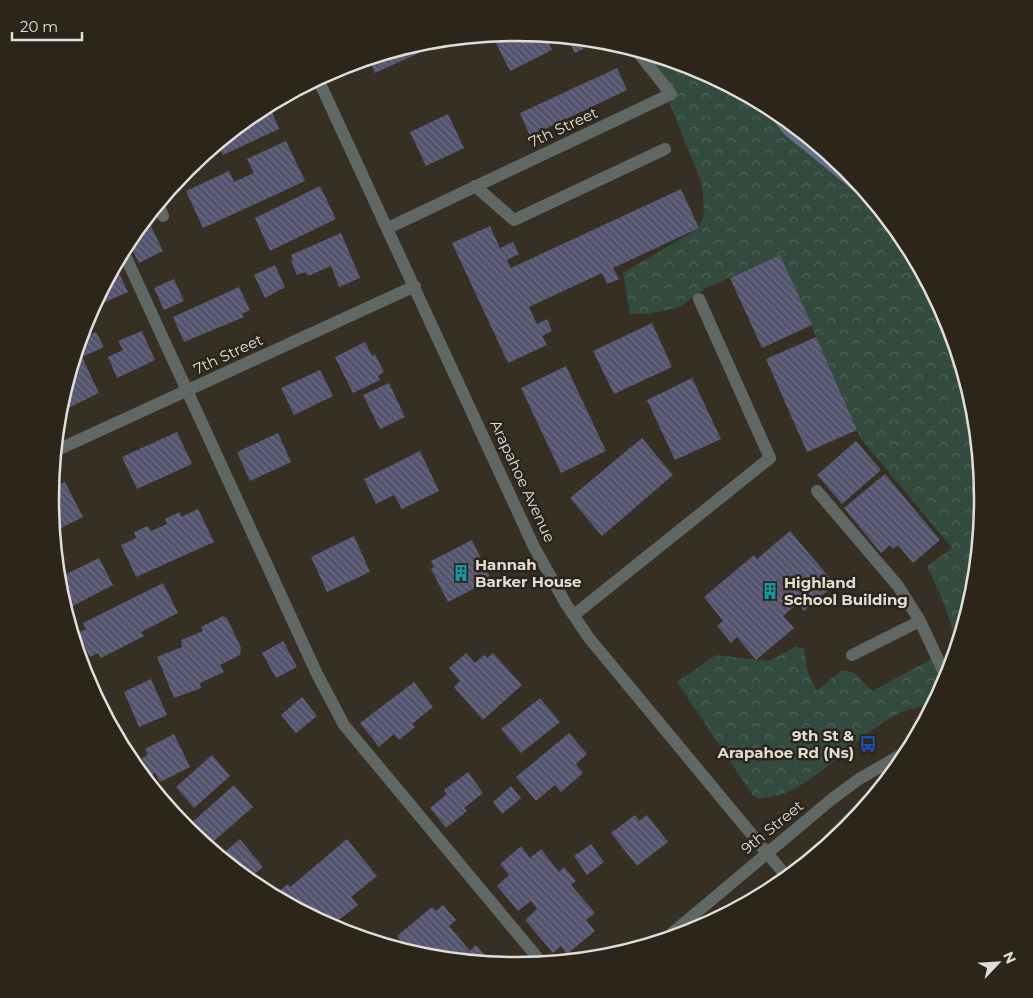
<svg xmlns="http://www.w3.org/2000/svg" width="1033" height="998" viewBox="0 0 1033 998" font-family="Montserrat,sans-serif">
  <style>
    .forest { fill: url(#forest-crowns) }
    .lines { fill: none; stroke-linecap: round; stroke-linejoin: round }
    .stream { stroke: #617089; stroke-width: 7 }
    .building { fill: url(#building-back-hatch) }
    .minor { stroke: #606765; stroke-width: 12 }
    .labels { text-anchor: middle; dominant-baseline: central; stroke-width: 5; stroke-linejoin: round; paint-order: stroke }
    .street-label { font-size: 15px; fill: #e2ded7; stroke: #2b251a }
    .poi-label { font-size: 15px; font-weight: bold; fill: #e2ded7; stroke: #2b251a; text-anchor: start }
    .rim { fill: none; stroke: #e2ded7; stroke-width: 2.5 }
  </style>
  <defs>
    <pattern id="forest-crowns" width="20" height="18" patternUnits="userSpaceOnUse" patternTransform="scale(1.25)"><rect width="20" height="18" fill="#324b3e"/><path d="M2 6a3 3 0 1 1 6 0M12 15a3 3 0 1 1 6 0" fill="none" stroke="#4f6459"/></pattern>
    <pattern id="building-back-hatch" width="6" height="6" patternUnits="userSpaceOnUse" patternTransform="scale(1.25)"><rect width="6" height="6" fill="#55546f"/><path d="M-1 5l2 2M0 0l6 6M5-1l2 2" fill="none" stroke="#6d6c83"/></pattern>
  </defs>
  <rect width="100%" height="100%" fill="#352f24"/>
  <path class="forest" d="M 650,54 L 695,68 L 776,111 L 847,169 L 905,240 L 948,321 L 974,408 L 983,499 L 974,590 L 955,652 C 955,621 939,594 927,566 L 952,548 L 861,439 L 780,255 L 706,288 L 680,307 L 649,314 L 630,314 L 623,273 L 699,228 L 704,214 L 702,184 Z
    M 795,647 L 804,648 L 807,670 L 817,691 L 842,670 L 855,673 L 872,691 L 936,657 L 942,688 L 933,705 C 866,708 826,793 760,799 L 753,796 L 677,682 L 716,655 L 768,661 Z
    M 880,788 L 846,829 L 841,833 L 827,833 L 862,797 Z"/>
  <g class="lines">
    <path class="stream" d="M 766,106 L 787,132 L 873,202"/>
  </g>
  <path class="building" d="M 517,33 L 545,35 L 552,50 L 510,71 L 492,35 Z
    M 567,37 L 584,39 L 599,41 L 575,53 Z
    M 415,45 L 419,53 L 375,73 L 369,59 Z
    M 617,68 L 627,90 L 530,136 L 520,113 Z
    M 269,105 L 279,129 L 223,155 L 218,143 L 258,111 Z
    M 448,114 L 464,148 L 426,166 L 410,132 Z
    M 286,141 L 305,181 L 203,228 L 186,191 L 229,171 L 234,182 L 254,173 L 247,159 Z
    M 320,186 L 336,219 L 270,251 L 255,218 Z
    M 681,189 L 699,228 L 613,268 L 619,279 L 607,284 L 602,273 L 529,307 L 537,324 L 547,319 L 552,331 L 542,336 L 547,345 L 508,363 L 452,243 L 490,226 L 500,248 L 513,242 L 519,254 L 507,260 L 511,268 Z
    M 149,222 L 163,251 L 139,263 L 128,241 L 140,226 Z
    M 341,233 L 360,278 L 339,287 L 331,266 L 308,276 L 305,272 L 297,275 L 291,261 L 293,260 L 291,255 Z
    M 780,255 L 812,325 L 762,348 L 730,278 Z
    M 275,265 L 285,287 L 265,298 L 254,275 Z
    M 117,269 L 128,292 L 105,302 L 101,292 L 112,271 Z
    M 174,279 L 184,301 L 164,310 L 154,288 Z
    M 239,287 L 250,310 L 242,314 L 244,317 L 184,342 L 173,317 Z
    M 652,323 L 672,367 L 614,394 L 593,351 Z
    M 142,331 L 155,360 L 117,378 L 108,357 L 123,350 L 118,341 Z
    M 96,332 L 104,347 L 82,357 L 99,393 L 62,411 L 59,406 L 80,339 Z
    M 816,337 L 857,430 L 807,452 L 766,359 Z
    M 365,342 L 372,356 L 375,354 L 384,372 L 378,376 L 380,380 L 353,393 L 335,357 Z
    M 566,366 L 606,451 L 561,473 L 521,388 Z
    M 320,370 L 333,396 L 294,415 L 281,388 Z
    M 692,378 L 721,439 L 675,460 L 647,400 Z
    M 389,383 L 405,417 L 380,429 L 363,395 Z
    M 177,432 L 192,464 L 137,489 L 122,457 Z
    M 278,433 L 291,462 L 250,481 L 237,452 Z
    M 642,438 L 673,475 L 602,536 L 570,498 Z
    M 856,441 L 881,470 L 842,504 L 817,475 Z
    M 420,451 L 439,491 L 402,509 L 394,495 L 376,504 L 364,479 Z
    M 885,474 L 940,540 L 913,563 L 898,545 L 893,549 L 890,545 L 881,553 L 844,508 Z
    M 65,482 L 83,517 L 53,532 L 51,489 Z
    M 198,509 L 214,542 L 136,577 L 121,545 L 136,538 L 134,532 L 148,526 L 151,531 L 167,524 L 165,519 L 180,512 L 181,517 Z
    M 790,531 L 835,584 L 804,611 L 798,603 L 783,616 L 794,628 L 756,660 L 737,637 L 731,643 L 724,634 L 717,626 L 723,621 L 704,597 L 754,555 L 757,559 Z
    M 354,536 L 370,572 L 327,592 L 311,557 Z
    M 472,540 L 490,577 L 484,581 L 485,583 L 448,602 L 431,569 L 434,567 L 431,561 Z
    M 99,558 L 113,585 L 69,608 L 59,588 L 58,578 Z
    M 163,583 L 178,613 L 141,632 L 144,636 L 101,658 L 98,653 L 90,657 L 78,633 L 86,629 L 83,623 Z
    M 223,616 L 227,618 L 241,648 L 240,655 L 220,665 L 224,672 L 200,683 L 201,688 L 174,698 L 157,657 L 182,647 L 181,640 L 203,631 L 201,627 Z
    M 283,641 L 297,667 L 276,678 L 262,653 Z
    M 466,653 L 475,663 L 484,655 L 487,658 L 493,653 L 522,685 L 483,720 L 454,687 L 460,681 L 449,668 Z
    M 151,679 L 167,715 L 139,727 L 124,692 Z
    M 414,682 L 433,707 L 412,724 L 415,727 L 399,740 L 394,734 L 379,747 L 360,723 Z
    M 302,697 L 317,716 L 296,733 L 281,715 Z
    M 540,698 L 560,722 L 521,753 L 501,729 Z
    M 569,733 L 587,754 L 576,764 L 583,773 L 561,792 L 555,785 L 536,801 L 516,777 Z
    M 174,734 L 190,767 L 160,782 L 155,773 L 150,776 L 142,758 L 148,755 L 145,749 Z
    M 212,755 L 230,776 L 194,808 L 176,787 Z
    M 468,772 L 483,793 L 464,808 L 467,811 L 446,828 L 430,808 L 447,794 L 444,790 Z
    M 234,785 L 253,807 L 208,846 L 188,826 Z
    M 511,786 L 521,798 L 502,814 L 493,802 Z
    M 635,815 L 639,821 L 647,815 L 668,842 L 637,866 L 611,833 Z
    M 240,839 L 263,867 L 248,879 L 220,856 Z
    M 347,839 L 377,876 L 351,897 L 358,905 L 331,926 L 284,901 L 278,892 L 288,884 L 290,887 Z
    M 591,844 L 604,862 L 587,875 L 574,856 Z
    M 521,846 L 530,858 L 541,849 L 559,872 L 564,867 L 576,881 L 571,885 L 595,913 L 586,920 L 595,931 L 567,954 L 561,946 L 553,953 L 525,920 L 537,909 L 531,901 L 518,911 L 497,886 L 509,875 L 500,864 Z
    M 443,905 L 456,920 L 449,926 L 470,951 L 476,945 L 489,960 L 492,958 L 497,964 L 425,956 L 410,952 L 397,936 L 432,907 L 436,911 Z"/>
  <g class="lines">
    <path class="minor" d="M 318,79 L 534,547 L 566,604 L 589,638 L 787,877
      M 475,186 L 514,220 L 665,149
      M 158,204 L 163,216
      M 388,228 L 671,94 L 637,51
      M 123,251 L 317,674 L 344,725 L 542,963
      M 55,451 L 415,286
      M 817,491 L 898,586 L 920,621 L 947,679
      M 574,615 L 770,458 L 699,299
      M 852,655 L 920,621
      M 665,939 L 832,799 L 859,779 L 908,751"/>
  </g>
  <defs>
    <g id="building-bare" transform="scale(1.35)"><path d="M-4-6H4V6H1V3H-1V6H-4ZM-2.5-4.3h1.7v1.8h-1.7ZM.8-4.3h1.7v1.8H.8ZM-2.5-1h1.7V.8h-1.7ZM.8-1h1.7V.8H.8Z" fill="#0f9aa8" stroke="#2b251a" stroke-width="2.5" paint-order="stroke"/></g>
    <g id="bus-bare" transform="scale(1.35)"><path d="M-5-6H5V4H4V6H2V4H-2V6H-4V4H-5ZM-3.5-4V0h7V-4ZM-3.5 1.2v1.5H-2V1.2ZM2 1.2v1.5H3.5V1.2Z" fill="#1a4fb4" stroke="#2b251a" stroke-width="2.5" paint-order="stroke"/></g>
  </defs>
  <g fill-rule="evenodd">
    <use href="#building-bare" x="461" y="573"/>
    <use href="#building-bare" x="770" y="591"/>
    <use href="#bus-bare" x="868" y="744"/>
  </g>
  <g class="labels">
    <g class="street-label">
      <text transform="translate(563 127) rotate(-25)">7th Street</text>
      <text transform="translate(228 354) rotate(-25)">7th Street</text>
      <text transform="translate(523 481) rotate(65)">Arapahoe Avenue</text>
      <text transform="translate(772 827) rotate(-39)">9th Street</text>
    </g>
    <g class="poi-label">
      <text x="475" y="564">Hannah<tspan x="475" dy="17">Barker House</tspan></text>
      <text x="784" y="582">Highland<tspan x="784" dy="17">School Building</tspan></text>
      <text x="854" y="735" text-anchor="end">9th St &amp;<tspan x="854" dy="17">Arapahoe Rd (Ns)</tspan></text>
    </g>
  </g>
  <path d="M0 0H1033V998H0ZM516 41H517A457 457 0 0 1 974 498V500A457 457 0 0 1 517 957H516A457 457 0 0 1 59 500V498A457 457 0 0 1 516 41Z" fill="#2b251a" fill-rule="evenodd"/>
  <path class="rim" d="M516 41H517A457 457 0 0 1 974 498V500A457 457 0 0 1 517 957H516A457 457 0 0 1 59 500V498A457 457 0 0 1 516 41Z"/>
  <g transform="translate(998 963) rotate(65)" stroke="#2b251a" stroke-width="4" paint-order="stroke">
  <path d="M0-4L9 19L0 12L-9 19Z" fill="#e2ded7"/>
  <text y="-8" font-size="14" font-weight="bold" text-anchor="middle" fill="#e2ded7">N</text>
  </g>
  <path d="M12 32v8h70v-8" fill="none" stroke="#e2ded7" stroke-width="2.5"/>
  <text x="20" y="32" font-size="15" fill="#e2ded7" stroke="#2b251a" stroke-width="4" paint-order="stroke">20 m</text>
</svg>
